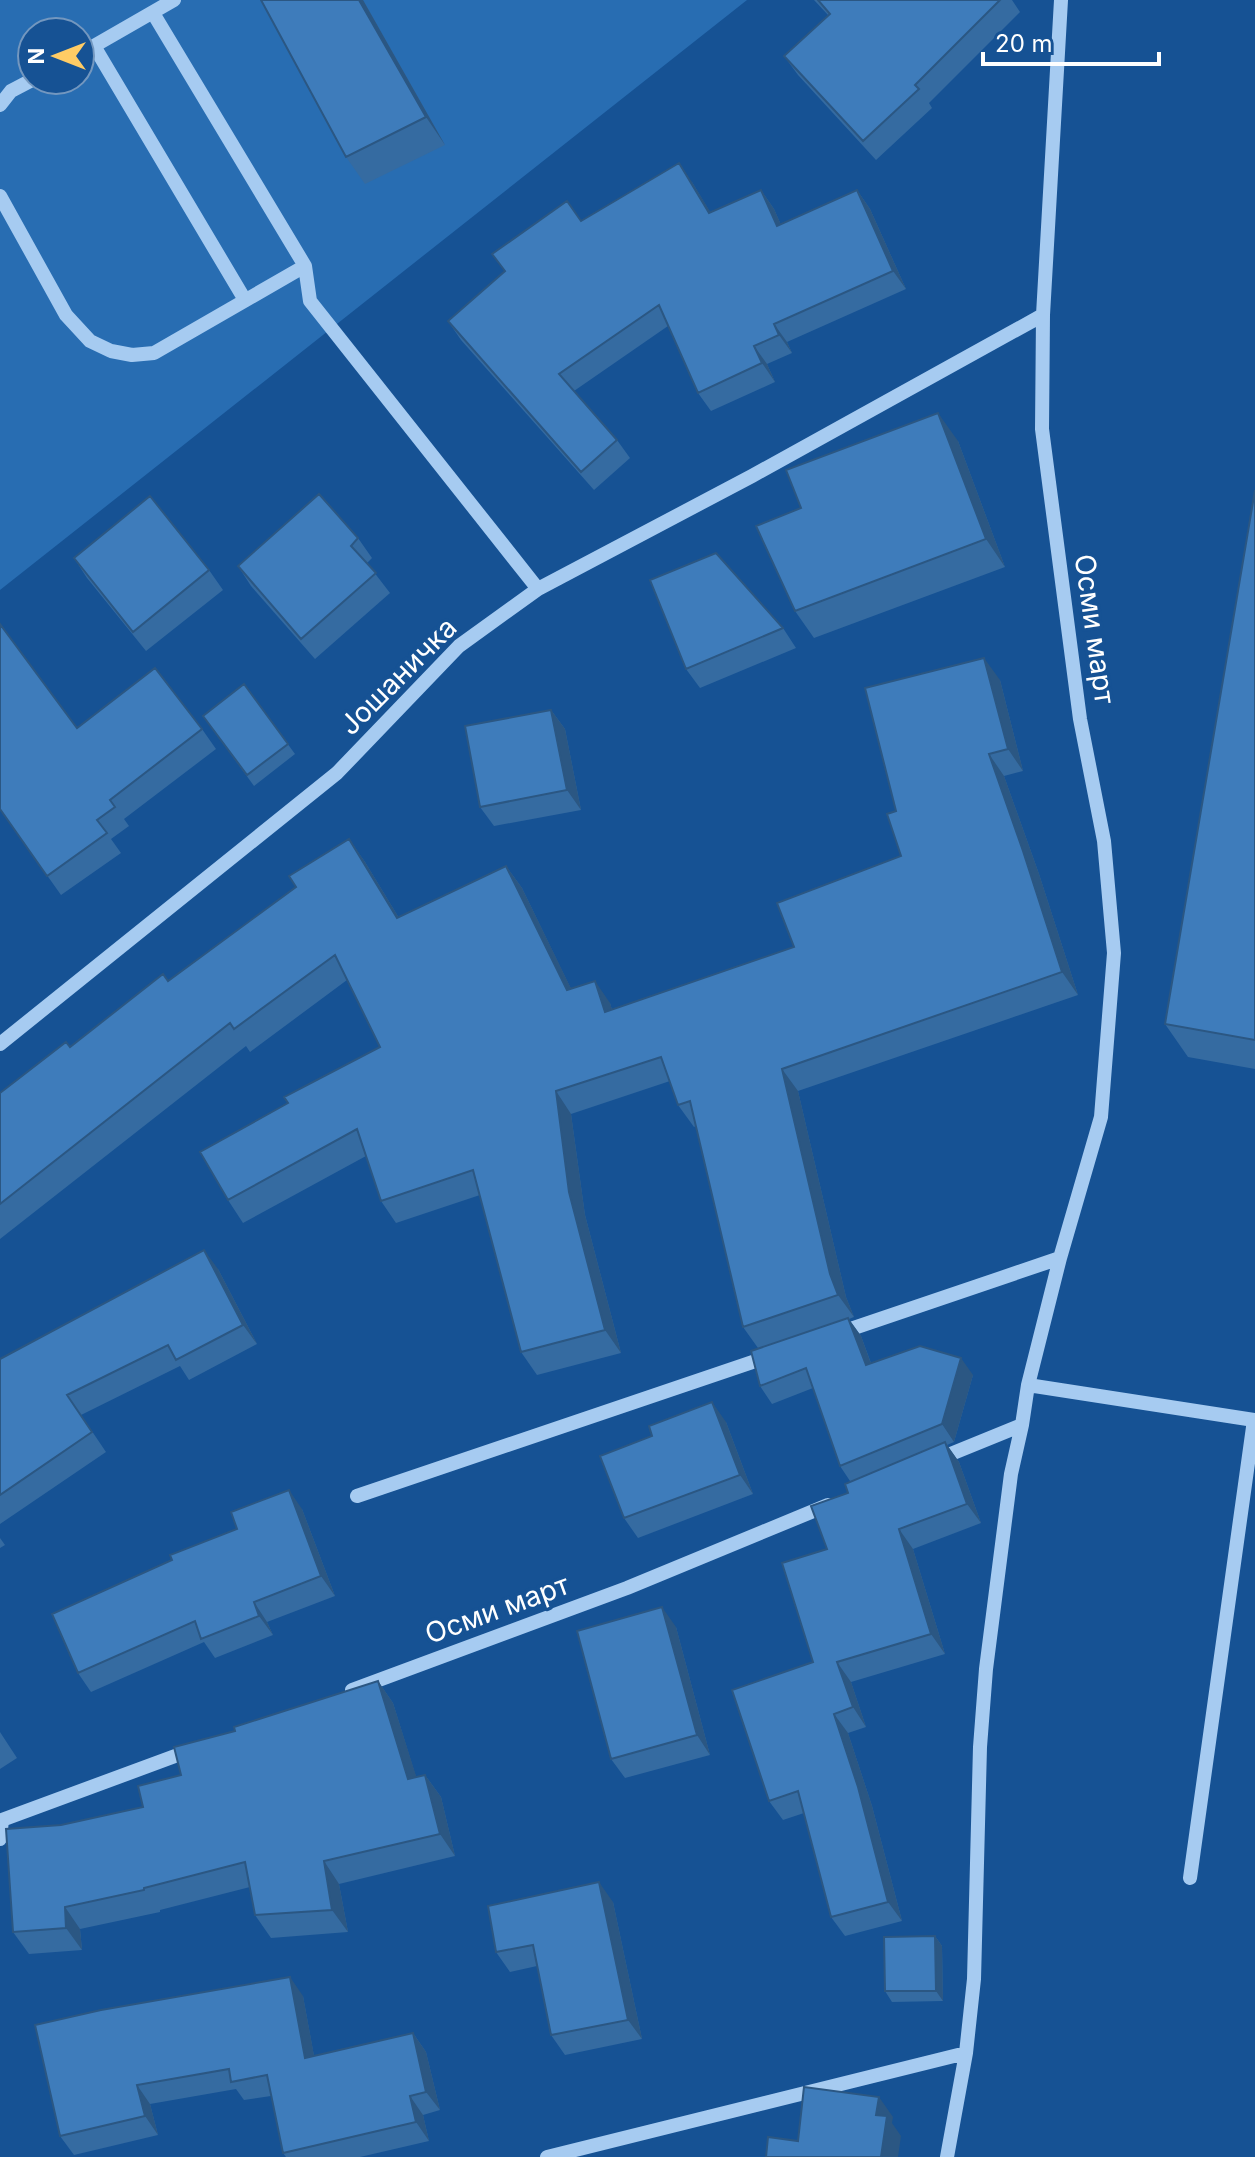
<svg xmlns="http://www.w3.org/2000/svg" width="1255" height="2157" viewBox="0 0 1255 2157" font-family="Inter,sans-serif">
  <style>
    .green { fill: #286db2; fill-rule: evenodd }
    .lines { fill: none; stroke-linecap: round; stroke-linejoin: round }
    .minor { stroke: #a6cbf1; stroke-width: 14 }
    .wall { fill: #356ba1 }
    .shaded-wall { fill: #2b5783 }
    .building { fill: #3e7cbb; stroke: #2b5783; stroke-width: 2 }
    .labels { text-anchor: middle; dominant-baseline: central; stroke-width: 7; stroke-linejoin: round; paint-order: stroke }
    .street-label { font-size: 28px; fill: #fff; stroke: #165294 }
  </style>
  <rect width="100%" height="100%" fill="#165294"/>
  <path class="green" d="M 0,0 L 747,0 L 0,590 ZM 32,32 L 80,32 L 80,80 L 32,80 Z"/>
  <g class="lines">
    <path class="minor" d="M 153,13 L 305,266 L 310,301 L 538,589
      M 94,46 L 245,300
      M 80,54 L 174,0
      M 0,105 L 11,91 L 32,80
      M 0,196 L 66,315 L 90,341 L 111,351 L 132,355 L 154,353 L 305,266
      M 0,1044 L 337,773 L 459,646 L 538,589 L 752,476 L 1043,315
      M 839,1333 L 1060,1258
      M 1028,1385 L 1254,1420 L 1190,1878
      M 936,1460 L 1022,1425
      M 357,1496 L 770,1356
      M 352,1690 L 627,1588 L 828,1505
      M 0,1839 L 2,1820 L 194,1749
      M 547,2157 L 966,2053
      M 947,2157 L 966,2053 L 974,1979 L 980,1747 L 986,1669 L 1011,1474 L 1022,1425 L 1028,1385 L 1060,1258 L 1101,1117 L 1114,953 L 1104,841 L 1080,719 L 1042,429 L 1043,315 L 1061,0"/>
  </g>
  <path class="wall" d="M 261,0 L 363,0 L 445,145 L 365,184 L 346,157 Z
    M 814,0 L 1012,0 L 1020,12 L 929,103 L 932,108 L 876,160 L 798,75 L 784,56 L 828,15 Z
    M 692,182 L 710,212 L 761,190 L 774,209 L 781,225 L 857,190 L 870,209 L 906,289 L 787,342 L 792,353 L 767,364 L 775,382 L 711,411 L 698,393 L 668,326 L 574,391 L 617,440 L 630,458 L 594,490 L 461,340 L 448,321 L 581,221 Z
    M 958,441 L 1005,567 L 814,638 L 795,611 Z
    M 1255,490 L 1255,1069 L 1188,1057 L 1165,1024 Z
    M 358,538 L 372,558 L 367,563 L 390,593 L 315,659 L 251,586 L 238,566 Z
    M 74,558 L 209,570 L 223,590 L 146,651 L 87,578 Z
    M 783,628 L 796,648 L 700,688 L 686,669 Z
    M 1000,680 L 1023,771 L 1004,776 L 1039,874 L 1078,995 L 798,1091 L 846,1297 L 854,1317 L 849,1319 L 861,1336 L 871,1363 L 973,1375 L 954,1442 L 947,1445 L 959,1462 L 981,1523 L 913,1549 L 945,1654 L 851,1682 L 866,1727 L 848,1733 L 872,1806 L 902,1921 L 845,1936 L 831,1917 L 804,1813 L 783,1820 L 769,1801 L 813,1662 L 827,1549 L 848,1493 L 850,1481 L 840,1466 L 813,1388 L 772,1404 L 760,1386 L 758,1348 L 743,1327 L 696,1126 L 694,1127 L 678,1105 L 670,1081 L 571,1114 L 585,1215 L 621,1353 L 537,1375 L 521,1352 L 480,1195 L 396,1223 L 381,1201 L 366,1156 L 243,1223 L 228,1200 L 288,1103 L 380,1047 L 347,980 L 250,1052 L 246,1046 L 0,1239 L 0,1093 L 168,981 L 296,887 L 349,839 L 365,862 L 399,918 L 506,866 L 522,888 L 571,989 L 610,1003 L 612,1010 L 794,947 L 901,856 L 896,811 Z
    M 244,684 L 295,754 L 254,786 L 203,716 Z
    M 551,710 L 565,729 L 581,810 L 494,826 L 480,807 Z
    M 77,728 L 202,729 L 216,749 L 124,819 L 129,826 L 111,839 L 121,853 L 61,895 L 0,809 Z
    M 218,1269 L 257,1344 L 189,1380 L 180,1366 L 81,1415 L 106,1452 L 0,1524 L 0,1359 Z
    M 726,1422 L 753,1494 L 638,1538 L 624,1518 Z
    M 302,1509 L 335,1596 L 267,1622 L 273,1635 L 215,1658 L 204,1642 L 91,1692 L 78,1673 Z
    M 0,1538 L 5,1545 L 0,1548 Z
    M 676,1627 L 710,1755 L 625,1778 L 611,1759 Z
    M 378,1681 L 393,1703 L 416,1777 L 425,1775 L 441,1797 L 455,1856 L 339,1884 L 348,1932 L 271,1938 L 255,1915 L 250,1887 L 160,1910 L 160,1912 L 80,1929 L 82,1950 L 29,1954 L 13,1932 L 61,1825 L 143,1807 L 235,1731 Z
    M 0,1732 L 17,1758 L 0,1769 Z
    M 613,1902 L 642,2039 L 565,2055 L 551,2035 L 537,1966 L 510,1972 L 496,1952 Z
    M 935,1936 L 942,1946 L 943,2001 L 892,2002 L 885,1991 Z
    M 303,1996 L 314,2056 L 413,2033 L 426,2052 L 440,2110 L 423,2115 L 429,2141 L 360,2157 L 286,2157 L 283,2153 L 271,2096 L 244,2100 L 236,2089 L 150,2104 L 158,2135 L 74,2155 L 60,2136 L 35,2025 Z"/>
  <path class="shaded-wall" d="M 359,0 L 363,0 L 445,145 L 426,117 Z
    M 679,163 L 692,182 L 722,231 L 709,213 Z
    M 761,190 L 774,209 L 790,245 L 777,226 Z
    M 857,190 L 870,209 L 906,289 L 893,271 Z
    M 774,324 L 787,342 L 792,353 L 779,335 Z
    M 754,346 L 767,364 L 775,382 L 762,363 Z
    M 938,413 L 958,441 L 1005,567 L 986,539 Z
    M 984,658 L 1000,680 L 1023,771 L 1008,749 Z
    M 551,710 L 565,729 L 581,810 L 567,790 Z
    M 989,754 L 1004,776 L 1039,874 L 1078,995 L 1062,972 Z
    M 349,839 L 365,862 L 413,941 L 397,918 Z
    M 506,866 L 522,888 L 583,1013 L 567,990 Z
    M 595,981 L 610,1003 L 620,1035 L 605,1012 Z
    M 782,1069 L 798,1091 L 846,1297 L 854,1317 L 838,1295 L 830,1274 Z
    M 556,1091 L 571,1114 L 585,1215 L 621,1353 L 605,1330 L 569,1192 Z
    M 204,1250 L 218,1269 L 257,1344 L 243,1325 Z
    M 848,1318 L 861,1336 L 878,1383 L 866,1365 Z
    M 961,1358 L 973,1375 L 954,1442 L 942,1424 Z
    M 712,1402 L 726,1422 L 753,1494 L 740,1475 Z
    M 945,1442 L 959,1462 L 981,1523 L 967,1504 Z
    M 289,1490 L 302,1509 L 335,1596 L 321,1576 Z
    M 899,1529 L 913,1549 L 945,1654 L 931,1634 Z
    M 254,1602 L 267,1622 L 273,1635 L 259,1616 Z
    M 662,1607 L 676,1627 L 710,1755 L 697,1735 Z
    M 837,1662 L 851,1682 L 866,1727 L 853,1707 Z
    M 378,1681 L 393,1703 L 424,1801 L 408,1779 Z
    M 834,1714 L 848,1733 L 872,1806 L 902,1921 L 888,1902 Z
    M 425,1775 L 441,1797 L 455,1856 L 440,1834 Z
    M 324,1861 L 339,1884 L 348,1932 L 332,1910 Z
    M 599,1882 L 613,1902 L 642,2039 L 628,2020 Z
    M 65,1907 L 80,1929 L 82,1950 L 66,1928 Z
    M 935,1936 L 942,1946 L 943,2001 L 936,1991 Z
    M 290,1977 L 303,1996 L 318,2077 L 305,2058 Z
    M 413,2033 L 426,2052 L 440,2110 L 426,2092 Z
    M 137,2085 L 150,2104 L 158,2135 L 145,2116 Z
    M 410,2096 L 423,2115 L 429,2141 L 416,2122 Z
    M 879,2097 L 893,2117 L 892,2123 L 901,2136 L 898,2157 L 881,2157 L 876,2115 Z"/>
  <path class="building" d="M 261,0 L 359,0 L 426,117 L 346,157 Z
    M 818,0 L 1000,0 L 915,85 L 919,89 L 863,141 L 784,56 L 830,14 Z
    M 679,163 L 709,213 L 761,190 L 777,226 L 857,190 L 893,271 L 774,324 L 779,335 L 754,346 L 762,363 L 698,393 L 659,305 L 559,374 L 617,440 L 581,472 L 448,321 L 505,271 L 492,254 L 567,201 L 581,221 Z
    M 938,413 L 986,539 L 795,611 L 756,526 L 801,508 L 786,470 Z
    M 1255,490 L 1255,1040 L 1165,1024 Z
    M 319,494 L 358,538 L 351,546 L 376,573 L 301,639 L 238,566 Z
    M 150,496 L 209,570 L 133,632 L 74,558 Z
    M 716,553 L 783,628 L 686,669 L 650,580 Z
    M 0,624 L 77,728 L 155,668 L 202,729 L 110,800 L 115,807 L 97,820 L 107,833 L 47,876 L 0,809 Z
    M 984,658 L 1008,749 L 989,754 L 1023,851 L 1062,972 L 782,1069 L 830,1274 L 838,1295 L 743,1327 L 690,1101 L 678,1105 L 661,1057 L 556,1091 L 569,1192 L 605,1330 L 521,1352 L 473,1170 L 381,1201 L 357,1129 L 228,1200 L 200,1152 L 288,1103 L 284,1097 L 380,1047 L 335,955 L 234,1029 L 230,1023 L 0,1204 L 0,1093 L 66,1042 L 70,1047 L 163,974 L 168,981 L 296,887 L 289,876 L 349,839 L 397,918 L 506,866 L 567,990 L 595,981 L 605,1012 L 794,947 L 777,903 L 901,856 L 887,814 L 896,811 L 865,688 Z
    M 244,684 L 288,744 L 247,775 L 203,716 Z
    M 551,710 L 567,790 L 480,807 L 465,726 Z
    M 204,1250 L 243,1325 L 176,1360 L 168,1345 L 67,1395 L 92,1432 L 0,1495 L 0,1359 Z
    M 848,1318 L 866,1365 L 920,1346 L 961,1358 L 942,1424 L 840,1466 L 806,1368 L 760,1386 L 751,1351 Z
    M 712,1402 L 740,1475 L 624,1518 L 600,1456 L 652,1436 L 649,1426 Z
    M 945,1442 L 967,1504 L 899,1529 L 931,1634 L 837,1662 L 853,1707 L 834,1714 L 858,1787 L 888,1902 L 831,1917 L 798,1791 L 769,1801 L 732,1690 L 813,1662 L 782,1563 L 827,1549 L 811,1506 L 848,1493 L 845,1484 Z
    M 289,1490 L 321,1576 L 254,1602 L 259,1616 L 201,1639 L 195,1621 L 78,1673 L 52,1614 L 172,1560 L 170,1555 L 237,1529 L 231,1512 Z
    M 662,1607 L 697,1735 L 611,1759 L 577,1631 Z
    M 378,1681 L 408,1779 L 425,1775 L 440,1834 L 324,1861 L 332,1910 L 255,1915 L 245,1862 L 144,1888 L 144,1890 L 65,1907 L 66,1928 L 13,1932 L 6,1829 L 61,1825 L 143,1807 L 138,1786 L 181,1775 L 174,1747 L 235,1731 L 234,1727 Z
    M 599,1882 L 628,2020 L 551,2035 L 533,1945 L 496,1952 L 488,1906 Z
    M 935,1936 L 936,1991 L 885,1991 L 884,1937 Z
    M 290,1977 L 305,2058 L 413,2033 L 426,2092 L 410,2096 L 416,2122 L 283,2153 L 267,2075 L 231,2082 L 229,2069 L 137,2085 L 145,2116 L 60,2136 L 35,2025 L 101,2010 Z
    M 804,2087 L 879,2097 L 876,2115 L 887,2116 L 881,2157 L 766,2157 L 768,2137 L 798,2141 Z"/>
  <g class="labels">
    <g class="street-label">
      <text transform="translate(1095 629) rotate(82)">Осми март</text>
      <text transform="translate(398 676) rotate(-45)">Јошаничка</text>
      <text transform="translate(497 1609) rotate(-20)">Осми март</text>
    </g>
  </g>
  <g transform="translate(56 56) rotate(270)"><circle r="38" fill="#165294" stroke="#7397bf" stroke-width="2"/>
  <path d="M0-6L14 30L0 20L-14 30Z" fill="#ffcc65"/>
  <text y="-12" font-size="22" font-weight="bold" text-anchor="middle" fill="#ffffff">N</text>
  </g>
  <path d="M983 52v12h176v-12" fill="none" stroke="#ffffff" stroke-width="4"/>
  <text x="995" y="52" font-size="24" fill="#ffffff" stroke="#165294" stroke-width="6" paint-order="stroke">20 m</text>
</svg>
